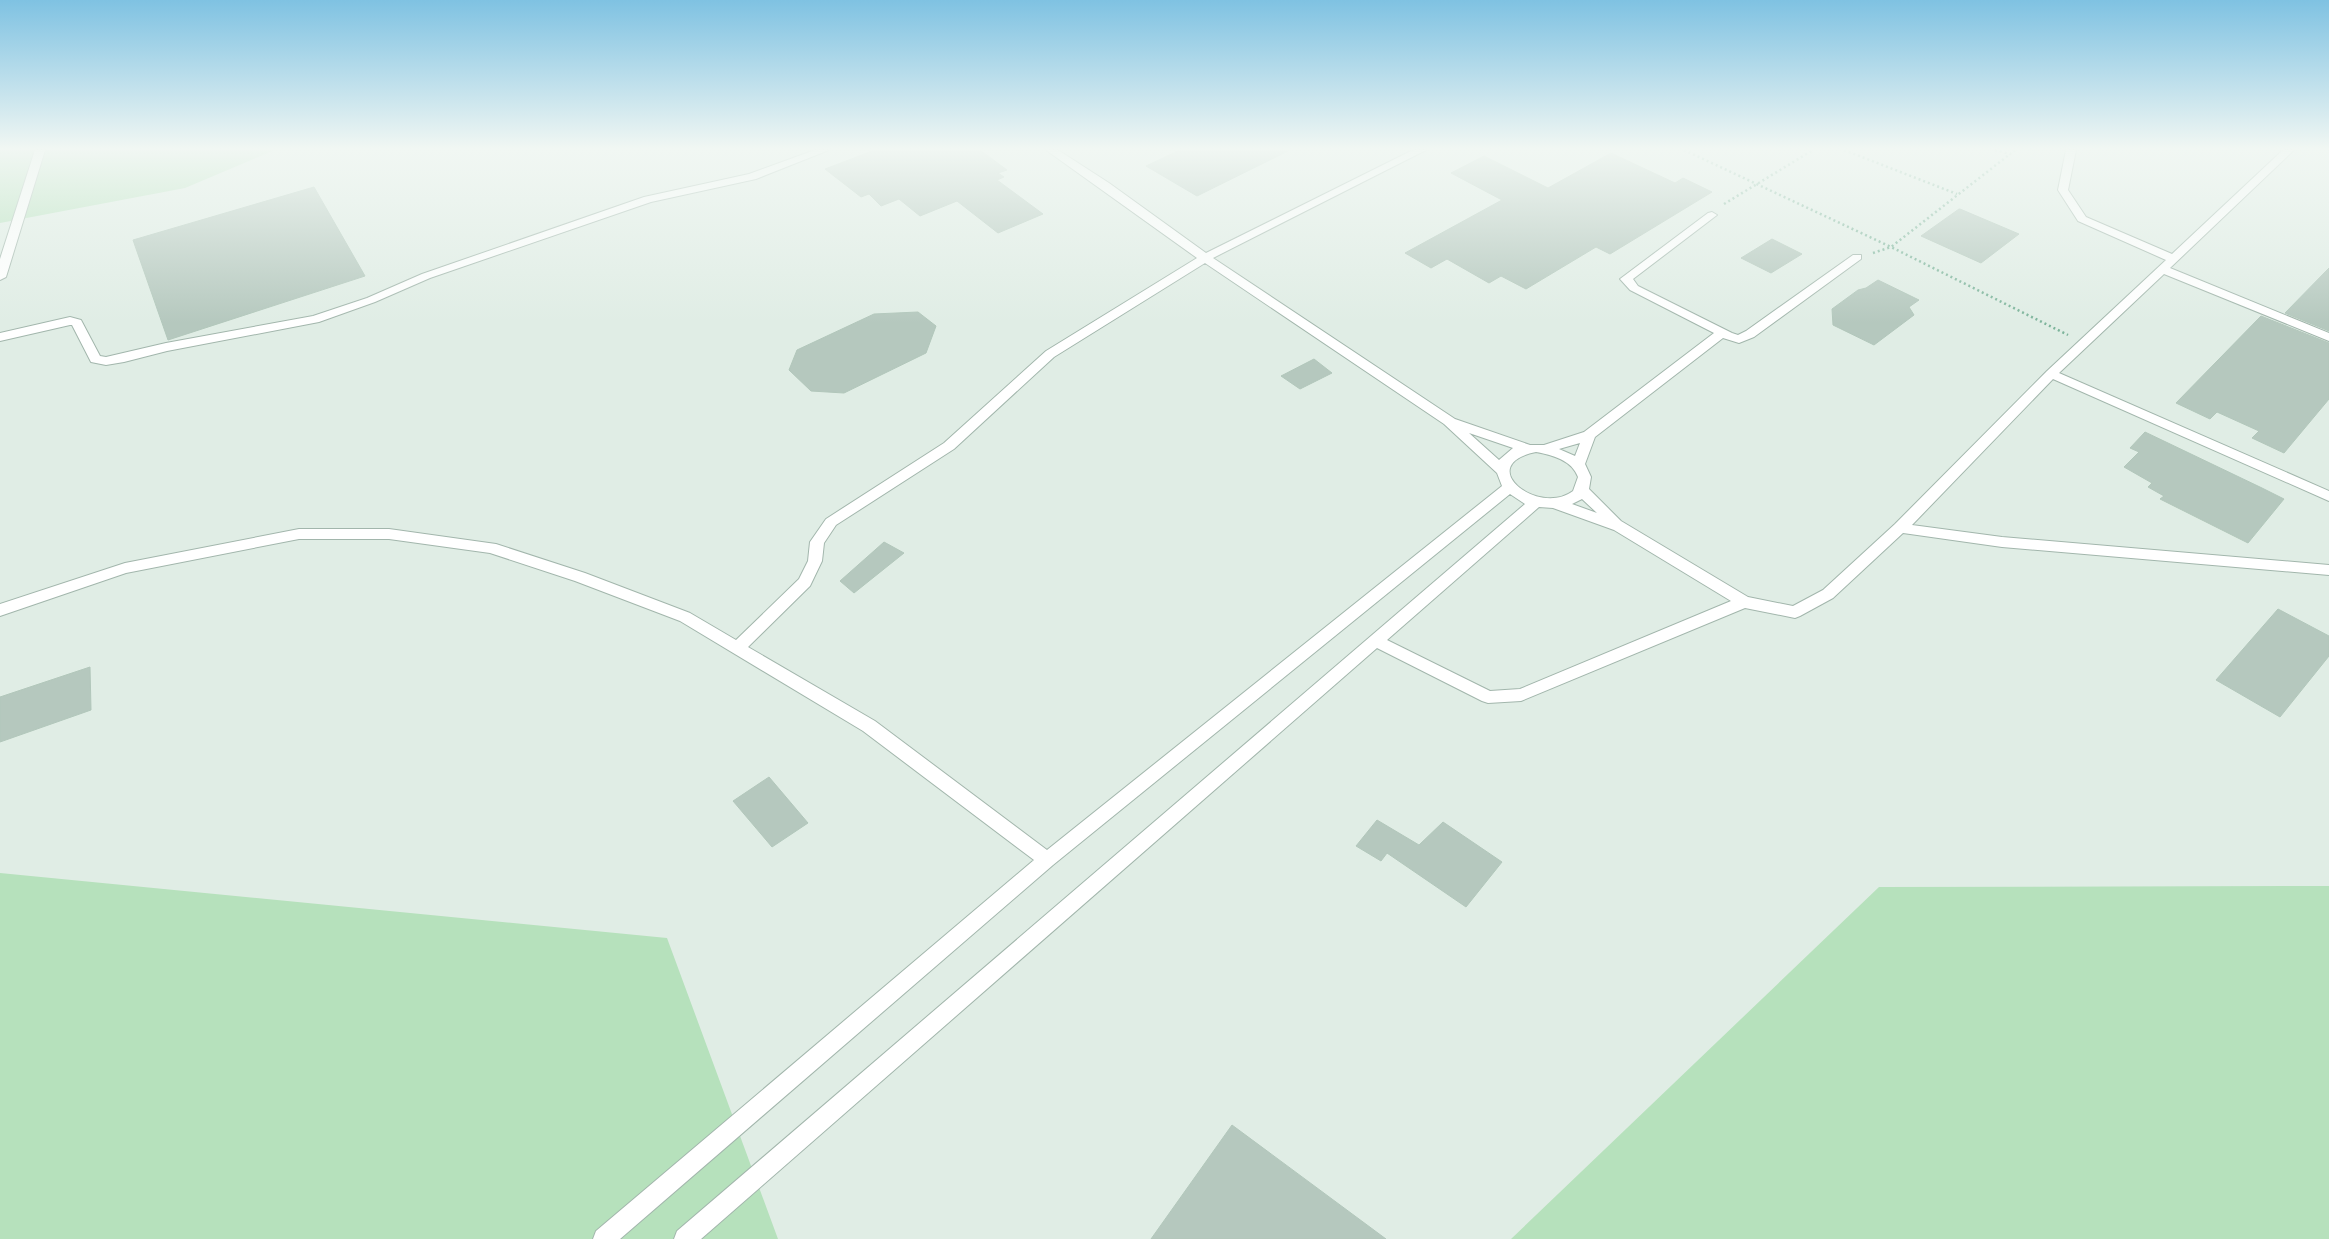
<svg xmlns="http://www.w3.org/2000/svg" width="2329" height="1239" viewBox="0 0 2329 1239" font-family="Signika,sans-serif">
  <style>
    .green { fill: #b6e1bc }
    .building { fill: #b5c8be; stroke: #b2c7bb }
    .lines { fill: none; stroke-linecap: round; stroke-linejoin: round }
    .minor-casing { stroke: #a2b6ac; stroke-width: 2 }
    .path { stroke: #7db49b; stroke-width: 2.5; stroke-dasharray: 2 3; stroke-linecap: butt }
    .minor { fill: #fff; fill-rule: evenodd }
  </style>
  <rect width="100%" height="100%" fill="#e0ede5"/>
  <path class="green" d="M 0,150 L 275,150 L 185,188 L 0,223 Z
    M 0,873 L 667,938 L 778,1239 L 0,1239 Z
    M 2329,886 L 2329,1239 L 1511,1239 L 1879,887 Z"/>
  <path class="building" d="M 875,150 L 980,150 L 1007,170 L 998,173 L 1004,177 L 997,180 L 1043,214 L 998,233 L 957,201 L 920,216 L 899,199 L 881,206 L 869,194 L 861,197 L 825,169 Z
    M 1180,150 L 1290,150 L 1197,196 L 1146,166 Z
    M 1611,153 L 1675,183 L 1683,178 L 1712,192 L 1610,254 L 1596,247 L 1526,289 L 1501,276 L 1489,283 L 1447,259 L 1431,268 L 1405,253 L 1502,200 L 1451,173 L 1484,156 L 1548,188 Z
    M 314,187 L 365,276 L 168,340 L 133,240 Z
    M 1959,209 L 1960,209 L 2019,234 L 1981,263 L 1921,236 Z
    M 1772,239 L 1802,254 L 1771,273 L 1741,258 Z
    M 2329,268 L 2329,331 L 2285,313 Z
    M 1878,280 L 1919,300 L 1909,307 L 1914,315 L 1874,345 L 1833,325 L 1832,309 L 1858,290 L 1866,288 Z
    M 918,312 L 936,326 L 926,353 L 844,393 L 811,391 L 789,370 L 797,350 L 874,314 Z
    M 2261,316 L 2329,343 L 2329,399 L 2284,453 L 2252,438 L 2259,431 L 2217,412 L 2210,419 L 2176,403 Z
    M 1314,359 L 1332,373 L 1300,389 L 1281,376 Z
    M 2145,432 L 2262,488 L 2284,499 L 2248,543 L 2160,499 L 2164,496 L 2148,487 L 2152,483 L 2124,467 L 2139,452 L 2130,448 Z
    M 884,542 L 904,553 L 854,593 L 840,581 Z
    M 2278,609 L 2329,636 L 2329,656 L 2280,717 L 2216,680 Z
    M 90,667 L 91,710 L 0,742 L 0,697 Z
    M 769,777 L 808,823 L 772,847 L 733,801 Z
    M 1377,820 L 1419,845 L 1443,822 L 1502,862 L 1466,907 L 1387,853 L 1381,861 L 1356,846 Z
    M 1232,1125 L 1386,1239 L 1151,1239 Z"/>
  <g class="lines">
    <g class="minor-casing">
      <path id="minor" d="M 35,150 L 45,150 L 6,277 L 0,280 L 0,259 Z
        M 815,150 L 829,150 L 756,179 L 651,202 L 430,278 L 375,302 L 319,322 L 167,351 L 124,362 L 106,365 L 91,362 L 72,325 L 70,325 L 0,341 L 0,333 L 70,317 L 81,320 L 100,356 L 106,357 L 166,343 L 313,316 L 367,298 L 422,274 L 644,197 L 749,174 Z
        M 1046,150 L 1058,150 L 1109,183 L 1206,253 L 1413,150 L 1426,150 L 1213,258 L 1455,419 L 1530,445 L 1544,445 L 1584,432 L 1714,333 L 1630,290 L 1620,279 L 1708,213 L 1712,212 L 1717,215 L 1633,279 L 1638,286 L 1732,333 L 1738,335 L 1746,331 L 1853,255 L 1861,255 L 1861,259 L 1754,337 L 1739,343 L 1723,338 L 1595,437 L 1585,464 L 1591,477 L 1589,489 L 1621,521 L 1748,597 L 1793,606 L 1823,590 L 1895,524 L 2047,371 L 2166,260 L 2078,221 L 2058,190 L 2066,150 L 2076,150 L 2068,190 L 2086,217 L 2172,254 L 2283,150 L 2294,150 L 2170,268 L 2329,333 L 2329,341 L 2164,274 L 2059,373 L 2329,491 L 2329,501 L 2053,379 L 1912,525 L 2002,537 L 2329,565 L 2329,575 L 2002,547 L 1903,533 L 1833,598 L 1800,616 L 1795,618 L 1745,608 L 1521,701 L 1488,703 L 1482,701 L 1377,648 L 701,1239 L 674,1239 L 677,1231 L 1525,504 L 1510,494 L 1053,865 L 620,1239 L 593,1239 L 596,1231 L 1034,860 L 863,731 L 680,621 L 575,581 L 490,553 L 389,539 L 299,539 L 126,573 L 0,616 L 0,604 L 125,563 L 299,529 L 389,529 L 496,544 L 585,573 L 690,613 L 736,640 L 799,579 L 808,561 L 810,542 L 826,519 L 944,443 L 1046,351 L 1197,258 ZM 1205,263 L 1444,424 L 1497,473 L 1502,486 L 1047,850 L 875,721 L 748,647 L 810,586 L 822,561 L 824,543 L 836,525 L 954,449 L 1054,357 ZM 1469,433 L 1513,448 L 1499,460 ZM 1580,443 L 1575,456 L 1559,449 ZM 1536,452 C 1552,455 1572,460 1578,477 L 1573,491 C 1538,517 1473,465 1536,452 ZM 1582,499 L 1597,513 L 1572,504 ZM 1539,507 L 1553,508 L 1614,530 L 1731,601 L 1520,689 L 1490,691 L 1387,640 Z"/>
    </g>
    <path class="path" d="M 1684,150 L 1891,247 L 2068,335
      M 1844,150 L 1957,194
      M 1995,150 L 2010,154 L 2015,150
      M 1724,204 L 1813,150
      M 1873,253 L 1891,247 L 2010,154"/>
    <use href="#minor" class="minor"/>
  </g>
  <linearGradient id="sky" x2="0" y2="1"><stop stop-color="#7fc2e2"/><stop offset="0.46" stop-color="#f1f7f3"/><stop offset="1" stop-color="#f1f7f3" stop-opacity="0"/></linearGradient>
  <rect width="2329" height="323" fill="url(#sky)"/>
</svg>
